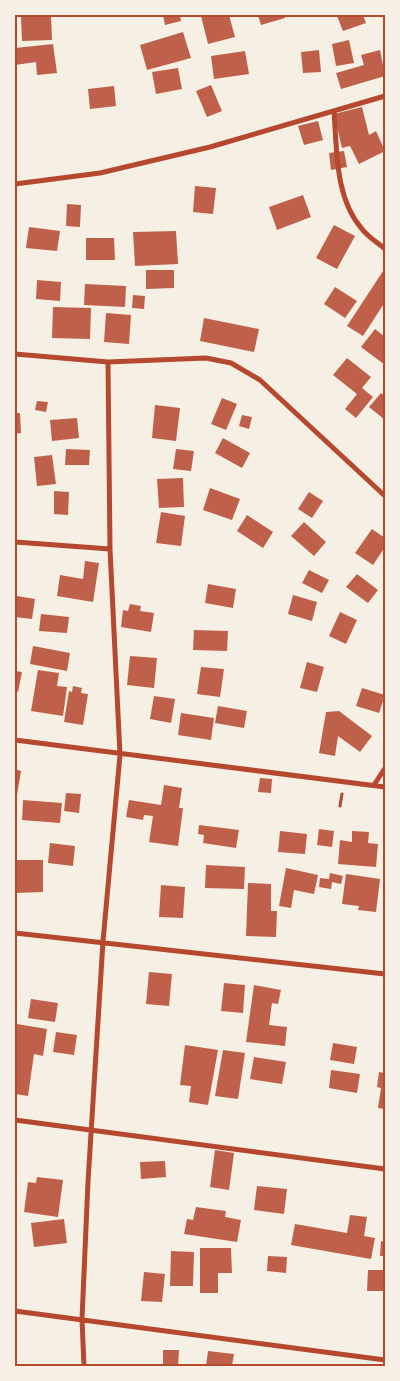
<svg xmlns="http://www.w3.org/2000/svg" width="400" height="1381" viewBox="0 0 400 1381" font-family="'Asap Condensed',sans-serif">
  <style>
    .building { fill: #bf614a }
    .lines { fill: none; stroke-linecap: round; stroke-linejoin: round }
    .path { stroke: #b5482f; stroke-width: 3 }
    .minor { stroke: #b5482f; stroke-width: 5 }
    .neatline { fill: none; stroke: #b5482f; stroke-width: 2 }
  </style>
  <rect width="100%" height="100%" fill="#f6efe4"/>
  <path class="building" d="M 163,15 L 180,15 L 181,21 L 165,25 Z
    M 229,15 L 235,37 L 208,44 L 201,16 Z
    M 258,15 L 284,15 L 285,18 L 261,25 Z
    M 340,15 L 363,15 L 366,23 L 343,31 L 337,16 Z
    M 51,16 L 52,40 L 22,41 L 21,17 Z
    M 183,32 L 191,58 L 147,70 L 140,45 Z
    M 349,40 L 354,63 L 336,66 L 332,44 Z
    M 53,44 L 57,73 L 37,75 L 36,62 L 15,65 L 15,48 Z
    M 319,50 L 321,72 L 303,73 L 301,52 Z
    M 380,50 L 385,76 L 341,89 L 336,73 L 364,65 L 361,55 Z
    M 245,51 L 249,74 L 214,79 L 211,56 Z
    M 178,68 L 182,89 L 156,94 L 152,72 Z
    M 211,85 L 222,111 L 207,117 L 196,91 Z
    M 114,86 L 116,106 L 90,109 L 88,89 Z
    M 362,107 L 369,135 L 376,131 L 385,151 L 359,164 L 350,146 L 342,148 L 334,114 Z
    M 318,121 L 323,140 L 304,145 L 298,126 Z
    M 344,151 L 347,167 L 331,170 L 329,153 Z
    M 195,186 L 216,188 L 213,214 L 193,212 Z
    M 303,195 L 311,217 L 277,230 L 269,207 Z
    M 67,204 L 81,205 L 80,227 L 66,226 Z
    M 334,225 L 355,236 L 337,269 L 316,258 Z
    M 29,227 L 60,231 L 57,251 L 26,248 Z
    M 176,231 L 178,264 L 135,266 L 133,232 Z
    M 86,238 L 114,238 L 115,260 L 86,260 Z
    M 385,268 L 385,302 L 363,336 L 347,326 Z
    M 146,270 L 174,270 L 174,288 L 146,289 Z
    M 37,280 L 61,282 L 60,301 L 36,299 Z
    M 85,284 L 126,286 L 125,307 L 84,305 Z
    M 335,287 L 357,301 L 345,318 L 324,304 Z
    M 133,295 L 145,296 L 144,309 L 132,308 Z
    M 53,307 L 91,308 L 90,339 L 52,338 Z
    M 106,313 L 131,315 L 129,344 L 104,342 Z
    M 204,318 L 259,329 L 254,352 L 200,341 Z
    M 375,329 L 385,337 L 385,365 L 361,347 Z
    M 347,358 L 371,377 L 362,388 L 373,397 L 356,418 L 345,409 L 357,394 L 333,375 Z
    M 381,393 L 385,396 L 385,420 L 369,407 Z
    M 222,398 L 237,404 L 226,430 L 211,424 Z
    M 37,401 L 48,402 L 46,412 L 35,410 Z
    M 155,405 L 180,408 L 176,441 L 152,438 Z
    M 15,413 L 20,413 L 21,433 L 15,434 Z
    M 242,415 L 252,417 L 249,429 L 239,426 Z
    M 77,418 L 79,438 L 52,441 L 50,420 Z
    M 223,438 L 250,453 L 242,468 L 215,453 Z
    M 66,449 L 90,450 L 89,465 L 65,465 Z
    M 176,449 L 194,451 L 191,471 L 173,469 Z
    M 52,455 L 56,484 L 37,486 L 34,457 Z
    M 183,478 L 184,507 L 159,508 L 157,479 Z
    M 210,488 L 240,499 L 232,520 L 203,510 Z
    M 54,491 L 69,492 L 68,515 L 54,514 Z
    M 309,492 L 323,501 L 312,518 L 298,509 Z
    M 161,512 L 185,516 L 181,546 L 156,543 Z
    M 247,515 L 273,532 L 263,548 L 237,531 Z
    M 304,522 L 326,542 L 314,556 L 291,536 Z
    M 372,529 L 385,538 L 385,547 L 373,565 L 355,553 Z
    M 85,561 L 99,563 L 93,602 L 57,596 L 60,575 L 83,579 Z
    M 309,570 L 329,580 L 322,593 L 302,583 Z
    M 357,574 L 378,590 L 368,603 L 346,587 Z
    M 208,584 L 236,589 L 233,608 L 205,603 Z
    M 293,595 L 317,602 L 312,621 L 288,614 Z
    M 17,596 L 35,599 L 32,619 L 15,617 Z
    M 130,604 L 141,606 L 140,611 L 154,613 L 151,632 L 121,627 L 123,610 L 128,611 Z
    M 340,612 L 357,620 L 346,644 L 329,636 Z
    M 41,614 L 69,617 L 67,633 L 39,631 Z
    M 194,630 L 228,631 L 227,651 L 193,650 Z
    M 33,646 L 70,653 L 67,671 L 30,664 Z
    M 130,656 L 157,658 L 154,688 L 127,685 Z
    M 307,662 L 324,667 L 317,692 L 300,688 Z
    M 201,667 L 224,669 L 220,697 L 197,694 Z
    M 38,670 L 59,673 L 57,686 L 67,687 L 63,716 L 31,711 Z
    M 15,671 L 22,672 L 18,692 L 15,691 Z
    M 73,686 L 82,688 L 81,693 L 88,694 L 83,725 L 64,722 L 69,691 L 72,692 Z
    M 362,688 L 385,695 L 379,713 L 356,706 Z
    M 154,696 L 175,699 L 171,723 L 150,719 Z
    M 218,706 L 247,711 L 244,728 L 215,723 Z
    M 339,711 L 372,736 L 360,752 L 338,736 L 335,756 L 319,753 L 326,712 Z
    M 181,713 L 214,718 L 211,740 L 178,735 Z
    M 15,769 L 21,771 L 17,795 L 15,794 Z
    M 260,778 L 272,779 L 271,793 L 258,792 Z
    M 164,785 L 182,788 L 179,808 L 183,808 L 178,846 L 149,842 L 153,816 L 144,815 L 143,820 L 126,817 L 129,800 L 161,805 Z
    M 66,793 L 81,794 L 79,813 L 64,811 Z
    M 23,800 L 62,803 L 60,823 L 22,820 Z
    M 199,825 L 239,830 L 236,848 L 203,843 L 204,835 L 198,834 Z
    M 319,829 L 334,831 L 332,847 L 317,845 Z
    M 280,831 L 307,834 L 305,854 L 278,852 Z
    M 352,831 L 369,832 L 368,843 L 378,844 L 376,867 L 338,864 L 340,840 L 352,842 Z
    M 50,843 L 75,846 L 73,866 L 48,863 Z
    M 15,860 L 43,860 L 43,892 L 16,893 Z
    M 206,865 L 245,867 L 244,889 L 205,888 Z
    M 286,868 L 318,875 L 314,894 L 294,890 L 291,908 L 279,906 Z
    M 330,873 L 343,876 L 341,884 L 332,882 L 331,889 L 319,887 L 320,878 L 329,879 Z
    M 346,874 L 380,879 L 376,912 L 358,910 L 359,906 L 342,904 Z
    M 248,883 L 271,884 L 271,911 L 277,911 L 276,937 L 246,936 Z
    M 161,885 L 185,887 L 183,918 L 159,917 Z
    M 149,972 L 172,974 L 169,1006 L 146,1004 Z
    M 224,983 L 245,985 L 243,1013 L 221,1011 Z
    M 254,985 L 281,990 L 278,1004 L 272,1003 L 269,1025 L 287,1027 L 285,1046 L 246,1042 Z
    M 31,999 L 58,1003 L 55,1022 L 28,1018 Z
    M 17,1024 L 47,1029 L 43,1056 L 34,1054 L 28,1096 L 15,1094 Z
    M 56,1032 L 77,1035 L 74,1055 L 53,1052 Z
    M 333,1043 L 357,1047 L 354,1064 L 330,1060 Z
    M 185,1045 L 218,1050 L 208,1105 L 189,1102 L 191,1086 L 180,1085 Z
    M 223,1050 L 245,1053 L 238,1099 L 215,1096 Z
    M 254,1057 L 286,1062 L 282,1084 L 250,1079 Z
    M 331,1070 L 360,1074 L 357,1093 L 329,1088 Z
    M 379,1072 L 385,1073 L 385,1109 L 378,1108 L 381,1088 L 377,1087 Z
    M 215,1150 L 234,1153 L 229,1190 L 210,1187 Z
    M 165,1161 L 166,1177 L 141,1179 L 140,1162 Z
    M 37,1177 L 63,1180 L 58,1217 L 24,1212 L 28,1182 L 36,1183 Z
    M 257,1186 L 287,1189 L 284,1214 L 254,1210 Z
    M 196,1207 L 226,1211 L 225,1217 L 241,1220 L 237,1242 L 184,1234 L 187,1219 L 193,1220 Z
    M 350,1215 L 367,1217 L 364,1236 L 375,1238 L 371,1259 L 291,1245 L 295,1224 L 347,1233 Z
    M 64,1219 L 67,1243 L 34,1247 L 31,1223 Z
    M 381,1241 L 385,1242 L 385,1256 L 380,1256 Z
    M 200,1248 L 231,1248 L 232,1273 L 218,1273 L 218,1293 L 200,1293 Z
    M 171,1251 L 194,1252 L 193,1286 L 170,1286 Z
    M 268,1256 L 287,1257 L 286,1273 L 267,1271 Z
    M 368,1270 L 385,1270 L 385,1291 L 367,1291 Z
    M 144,1272 L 165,1274 L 162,1302 L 141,1301 Z
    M 163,1350 L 179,1350 L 178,1366 L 163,1366 Z
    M 208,1351 L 234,1354 L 232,1366 L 206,1366 Z"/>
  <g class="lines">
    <path class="path" d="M 340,806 L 342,794"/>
    <path class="minor" d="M 334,111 C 337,151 335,198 362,229 C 368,237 378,243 385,249
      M 15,184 L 100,173 L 210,147 L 385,96
      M 15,354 L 108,362 L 206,358 L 231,363 L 260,380 L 385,496
      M 15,542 L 110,549
      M 15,740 L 385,787
      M 374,785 L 385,768
      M 15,933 L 385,974
      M 15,1120 L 385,1169
      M 15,1311 L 385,1360
      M 84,1366 L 82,1319 L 88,1182 L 103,941 L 120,755 L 110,549 L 108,362"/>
  </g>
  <rect width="400" height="1381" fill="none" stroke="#f6efe4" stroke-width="32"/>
  <rect x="16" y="16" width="368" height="1349" class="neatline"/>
</svg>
